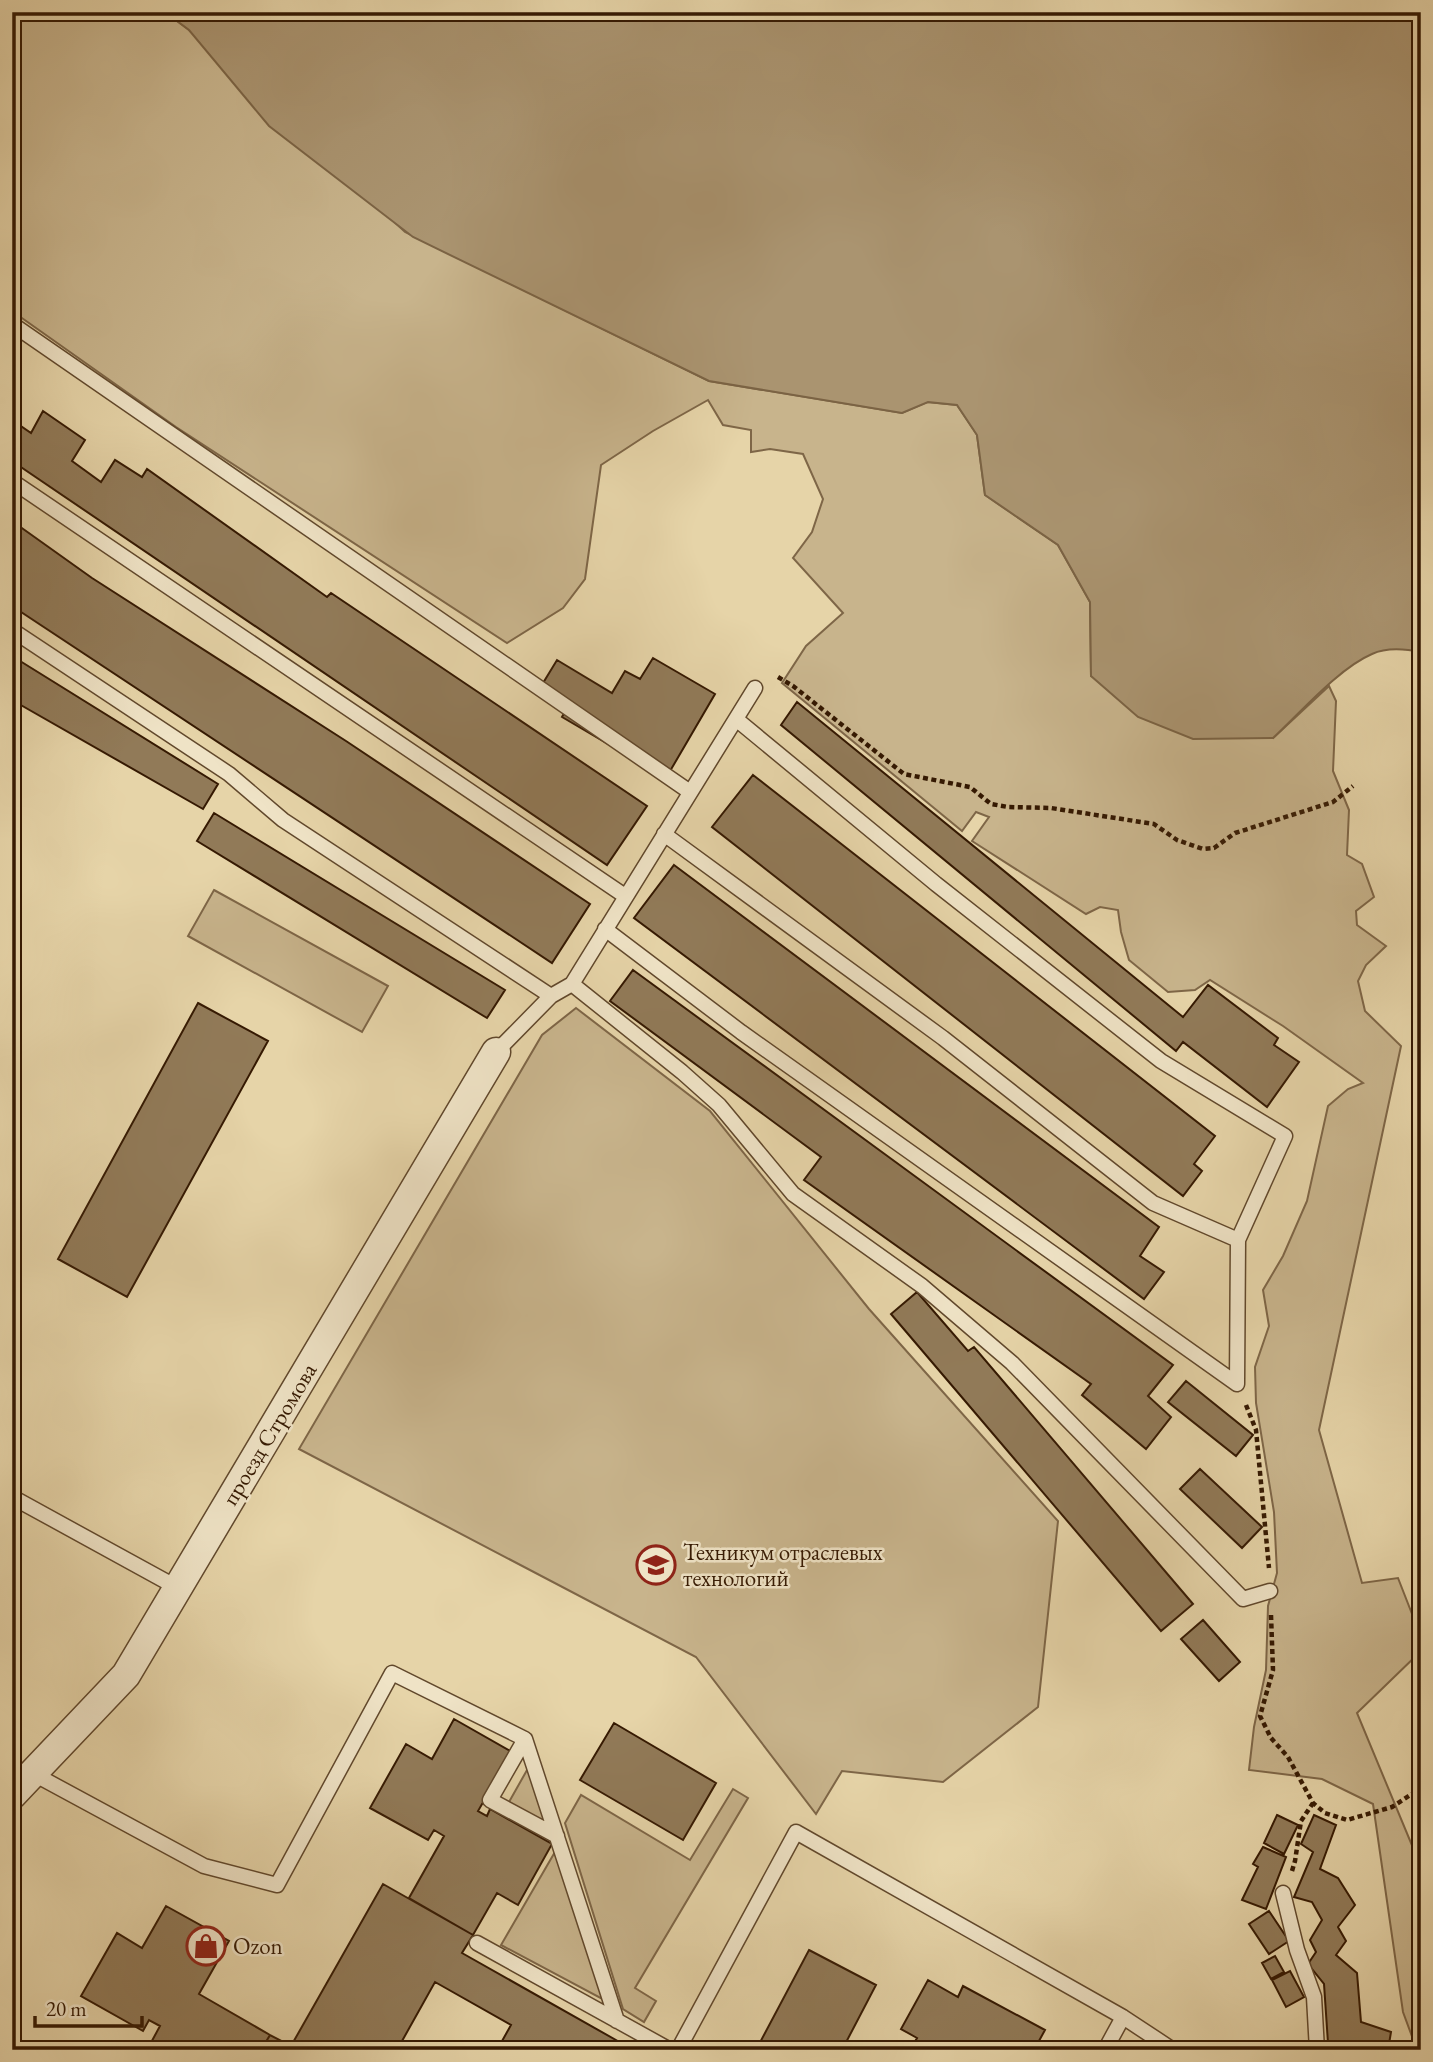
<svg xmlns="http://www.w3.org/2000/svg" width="1433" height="2062" viewBox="0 0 1433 2062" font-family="'EB Garamond',serif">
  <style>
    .green { fill: #c8b48c; stroke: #7e6647; stroke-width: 2 }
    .water { fill: #aa9470; stroke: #7b6344; stroke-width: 2 }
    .building { fill: #917a58; stroke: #351902; stroke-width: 2 }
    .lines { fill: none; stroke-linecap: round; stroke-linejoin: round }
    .lane-casing { stroke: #61482c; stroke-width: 17 }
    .street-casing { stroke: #61482c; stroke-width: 31 }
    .path { stroke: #351902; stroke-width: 4.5; stroke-dasharray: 5 3.5; stroke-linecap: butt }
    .lane { stroke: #efe3c6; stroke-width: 14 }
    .street { stroke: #efe3c6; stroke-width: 28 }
    .labels { text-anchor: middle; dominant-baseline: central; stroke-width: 5; stroke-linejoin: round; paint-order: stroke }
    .street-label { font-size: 23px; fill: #351902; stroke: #efe3c6 }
    .poi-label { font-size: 23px; fill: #351902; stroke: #efe3c6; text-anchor: start }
  </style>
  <rect width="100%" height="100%" fill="#e6d4a8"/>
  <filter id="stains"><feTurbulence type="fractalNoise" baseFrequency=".00286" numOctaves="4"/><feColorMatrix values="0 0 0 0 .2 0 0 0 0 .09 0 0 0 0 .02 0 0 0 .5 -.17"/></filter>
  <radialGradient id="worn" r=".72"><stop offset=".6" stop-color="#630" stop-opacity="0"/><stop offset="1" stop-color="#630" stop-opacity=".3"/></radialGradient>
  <path class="green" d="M 12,12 L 165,12 L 189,30 L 405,232 L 709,381 L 902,413 L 927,402 L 957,405 L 977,435 L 985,495 L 1058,545 L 1090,602 L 1091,676 L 1273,738 L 1329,686 L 1336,701 L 1333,771 L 1349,810 L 1347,855 L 1362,864 L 1374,897 L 1356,911 L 1357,925 L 1386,946 L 1366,965 L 1358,981 L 1365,1011 L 1401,1046 L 1319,1430 L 1362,1583 L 1398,1578 L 1421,1637 L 1421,1651 L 1357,1713 L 1421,1867 L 1421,2050 L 1417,2050 L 1403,2012 L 1373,1804 L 1322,1779 L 1249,1770 L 1254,1727 L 1266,1670 L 1268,1606 L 1277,1573 L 1274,1512 L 1256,1403 L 1255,1367 L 1269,1326 L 1263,1290 L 1283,1256 L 1307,1201 L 1328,1106 L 1348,1089 L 1363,1083 L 1283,1026 L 1210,980 L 1195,990 L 1168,992 L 1129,960 L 1121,932 L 1118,910 L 1100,907 L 1086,914 L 972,841 L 989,817 L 976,812 L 962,831 L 782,683 L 806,646 L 843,613 L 793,558 L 812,532 L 823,499 L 803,454 L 770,449 L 751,452 L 751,430 L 723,425 L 708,400 L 653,431 L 601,465 L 585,579 L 563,608 L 507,643 L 176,427 L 12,311 Z
    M 214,890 L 388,986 L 362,1032 L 188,936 Z
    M 576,1008 L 710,1111 L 869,1309 L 1058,1521 L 1038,1707 L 943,1782 L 842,1771 L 816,1814 L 696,1657 L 299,1449 L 542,1035 Z
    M 531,1763 L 551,1826 L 509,1802 Z
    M 733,1789 L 748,1798 L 635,1988 L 656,2001 L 644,2022 L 623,2009 L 565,1823 L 581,1795 L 690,1860 Z
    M 559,1845 L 608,2002 L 501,1945 Z"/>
  <path class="water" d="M 165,12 L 1421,12 L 1421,652 C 1406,649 1387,647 1372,654 C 1339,668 1300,713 1273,738 L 1193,739 L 1138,717 L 1091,676 L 1090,602 L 1058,545 L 985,495 L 977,435 L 957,405 L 928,402 L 902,413 L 709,381 L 413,237 L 269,126 L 189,30 Z"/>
  <path class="building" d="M 43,411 L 85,440 L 72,461 L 101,482 L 115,460 L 142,477 L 147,469 L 327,597 L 331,593 L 647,806 L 607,865 L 12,461 L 12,420 L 31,433 Z
    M 12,521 L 92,578 L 346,741 L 590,904 L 552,963 L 12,606 Z
    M 12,656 L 218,784 L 203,809 L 12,700 Z
    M 653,658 L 715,694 L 666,778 L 562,717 L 566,710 L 537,693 L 557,660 L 612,693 L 625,671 L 640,679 Z
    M 797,702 L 1183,1017 L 1208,985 L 1278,1038 L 1274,1045 L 1299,1062 L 1267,1107 L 1183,1042 L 1176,1051 L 781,725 Z
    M 753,775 L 1215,1136 L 1194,1164 L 1202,1171 L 1183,1196 L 712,827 Z
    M 214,813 L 505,990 L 487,1018 L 197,841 Z
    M 674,865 L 1159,1227 L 1140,1256 L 1164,1272 L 1144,1299 L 634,918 Z
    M 633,970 L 1173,1365 L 1148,1396 L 1171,1417 L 1146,1449 L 1082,1395 L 1091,1384 L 804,1180 L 821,1157 L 610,1001 Z
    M 198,1003 L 268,1041 L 127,1297 L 58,1259 Z
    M 917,1292 L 968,1351 L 974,1347 L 1193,1604 L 1161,1631 L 891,1314 Z
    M 1186,1381 L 1253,1435 L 1236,1456 L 1168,1402 Z
    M 1200,1469 L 1262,1527 L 1242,1548 L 1180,1489 Z
    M 1203,1620 L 1240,1662 L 1219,1681 L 1181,1639 Z
    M 454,1719 L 512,1752 L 478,1811 L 487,1816 L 490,1809 L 552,1844 L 518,1905 L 497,1893 L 473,1935 L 409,1898 L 444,1836 L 434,1830 L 428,1840 L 370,1808 L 406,1744 L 432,1759 Z
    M 614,1723 L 716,1783 L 683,1840 L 580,1780 Z
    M 1277,1815 L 1298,1825 L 1284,1854 L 1264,1843 Z
    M 1314,1815 L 1336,1825 L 1320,1869 L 1338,1878 L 1355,1905 L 1338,1927 L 1346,1941 L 1336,1955 L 1357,1973 L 1361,2022 L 1391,2032 L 1388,2050 L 1358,2050 L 1358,2048 L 1328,2043 L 1324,1984 L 1308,1964 L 1316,1952 L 1310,1940 L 1322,1920 L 1312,1902 L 1294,1897 L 1313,1852 L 1301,1844 Z
    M 1263,1847 L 1286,1857 L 1266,1909 L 1242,1900 L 1258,1867 L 1253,1864 Z
    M 383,1884 L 473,1935 L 462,1953 L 623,2044 L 619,2050 L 497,2050 L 511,2025 L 435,1982 L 397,2050 L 261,2050 L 270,2035 L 291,2046 Z
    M 166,1906 L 229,1941 L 199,1994 L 270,2035 L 261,2050 L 147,2050 L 160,2026 L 149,2020 L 143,2031 L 81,1996 L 117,1933 L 142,1948 Z
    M 1269,1911 L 1289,1941 L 1269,1954 L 1249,1924 Z
    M 809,1950 L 876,1985 L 842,2050 L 756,2050 Z
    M 1275,1956 L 1284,1972 L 1271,1979 L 1262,1963 Z
    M 1290,1971 L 1304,1997 L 1286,2007 L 1272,1980 Z
    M 928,1980 L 958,1997 L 963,1986 L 1045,2030 L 1034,2050 L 910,2050 L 917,2038 L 901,2029 Z"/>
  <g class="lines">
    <g class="lane-casing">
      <path id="lane" d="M 12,324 L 690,792
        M 12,481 L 625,896
        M 12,630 L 229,774 L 283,820 L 551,996
        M 736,719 L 936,884 L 1161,1061 L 1285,1136 L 1238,1240
        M 664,834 L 943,1038 L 1153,1203 L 1238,1240 L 1237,1384
        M 605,929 L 741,1032 L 1237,1384
        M 572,984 L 682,1072 L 719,1105 L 793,1194 L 922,1286 L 1012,1363 L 1243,1599 L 1270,1591
        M 496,1052 L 551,996 L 572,984 L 755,688
        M 12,1497 L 178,1588
        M 32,1773 L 204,1866 L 277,1885 L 392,1673 L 525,1739
        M 557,1836 L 490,1800 L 525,1739 L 617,2021
        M 1283,1893 L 1297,1950 L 1314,1997 L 1317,2050
        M 477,1943 L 670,2050
        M 678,2050 L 796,1832 L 1123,2017 L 1173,2050
        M 1105,2050 L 1123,2017"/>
    </g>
    <g class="street-casing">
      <path id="street" d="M 12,1795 L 126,1675 L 496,1052"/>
    </g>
    <path class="path" d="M 778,677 L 793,686 L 904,774 L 970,787 L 991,804 L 1008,807 L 1051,808 L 1154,824 L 1177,840 L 1203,849 L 1214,848 L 1235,833 L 1333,802 L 1353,786
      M 1246,1405 L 1256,1430 L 1269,1568
      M 1271,1615 L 1273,1670 L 1260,1716 L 1271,1738 L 1288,1757 L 1313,1803 L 1325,1813 L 1347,1820 L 1392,1807 L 1421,1788
      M 1292,1871 L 1295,1861 L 1301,1821 L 1313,1803"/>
    <use href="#lane" class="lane"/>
    <use href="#street" class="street"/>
  </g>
  <defs>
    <g id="university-ring" transform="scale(2.0125)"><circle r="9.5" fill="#efe3c6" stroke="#8f2418" stroke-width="1.5"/><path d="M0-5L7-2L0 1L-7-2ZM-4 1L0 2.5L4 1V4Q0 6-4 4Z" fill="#8f2418"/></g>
    <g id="shop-ring" transform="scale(2.0125)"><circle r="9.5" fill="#efe3c6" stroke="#8f2418" stroke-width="1.5"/><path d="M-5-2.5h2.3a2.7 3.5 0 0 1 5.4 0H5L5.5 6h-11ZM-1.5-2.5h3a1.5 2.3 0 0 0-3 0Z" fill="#8f2418"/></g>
  </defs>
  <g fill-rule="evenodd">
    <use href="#university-ring" x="656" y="1565"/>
    <use href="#shop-ring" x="206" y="1946"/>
  </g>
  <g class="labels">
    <g class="street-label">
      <text transform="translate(269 1434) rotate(-59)">проезд Стромова</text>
    </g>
    <g class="poi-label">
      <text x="683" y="1552">Техникум отраслевых<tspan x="683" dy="26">технологий</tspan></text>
      <text x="233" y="1946">Ozon</text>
    </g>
  </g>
  <rect width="1433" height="2062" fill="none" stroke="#e6d4a8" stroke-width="42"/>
  <rect x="14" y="14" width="1405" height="2034" fill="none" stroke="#351902" stroke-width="3.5"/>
  <rect x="21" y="21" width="1391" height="2020" fill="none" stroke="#351902" stroke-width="2"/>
  <path d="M35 2016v10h107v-10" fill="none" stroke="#351902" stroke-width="3.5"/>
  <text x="46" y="2016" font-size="21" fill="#351902" stroke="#efe3c6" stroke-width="5" paint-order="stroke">20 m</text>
  <rect width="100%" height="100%" filter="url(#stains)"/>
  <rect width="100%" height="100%" fill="url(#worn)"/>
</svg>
